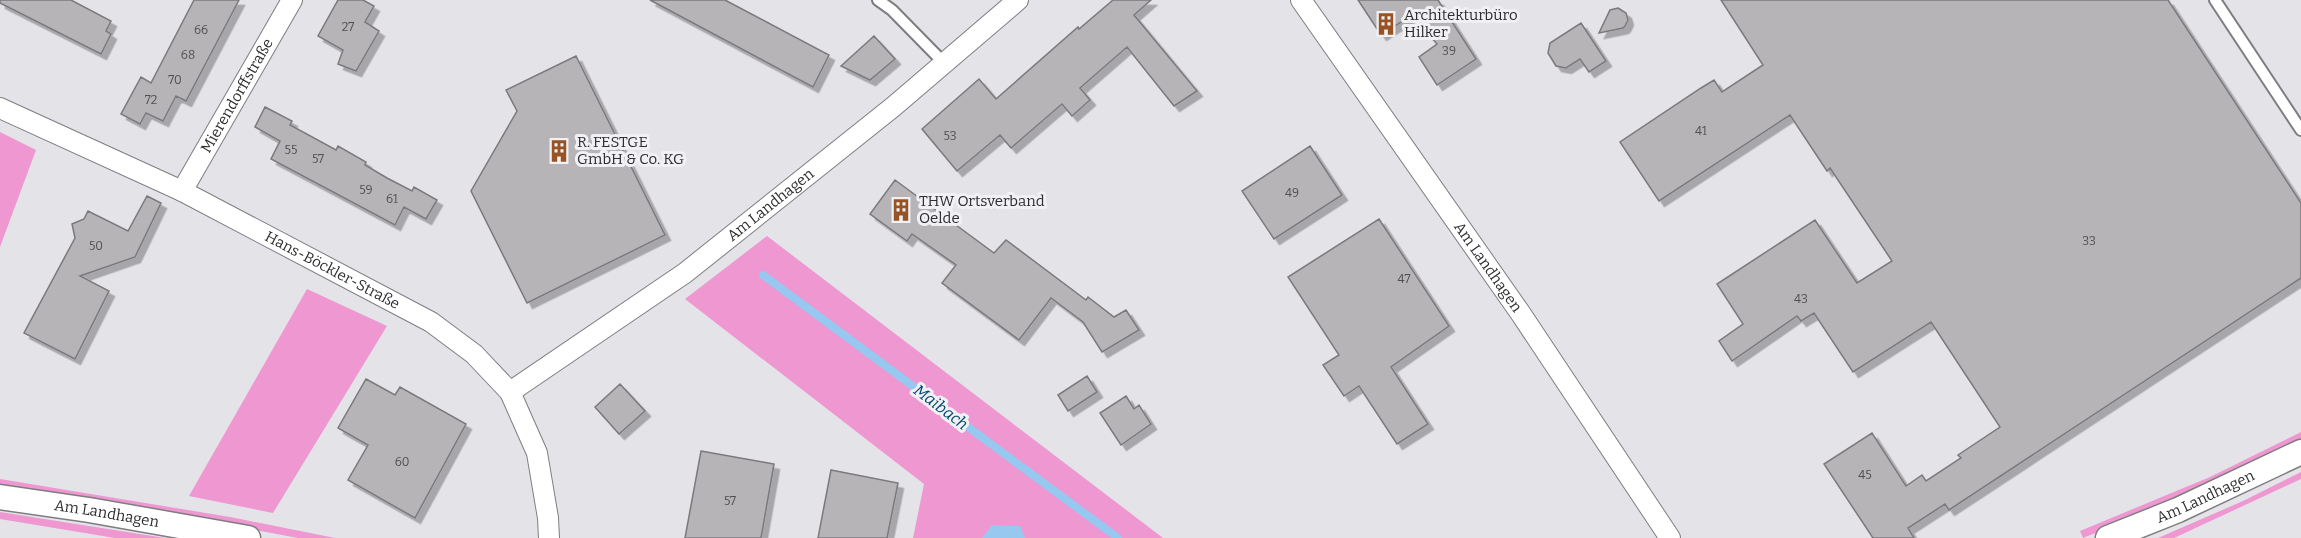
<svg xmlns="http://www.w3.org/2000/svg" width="2301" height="538" viewBox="0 0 2301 538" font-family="Bitter,serif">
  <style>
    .green { fill: #ee97d1 }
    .water { fill: #97c8f0 }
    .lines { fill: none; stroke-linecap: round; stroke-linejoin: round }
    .stream { stroke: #97c8f0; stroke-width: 8 }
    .building { fill: #b7b4b8; stroke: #7c797d; stroke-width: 1.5; filter: url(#shadow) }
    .service-casing { stroke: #7e7d81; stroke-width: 14 }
    .minor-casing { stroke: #7e7d81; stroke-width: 22 }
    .tertiary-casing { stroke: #7e7d81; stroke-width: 27 }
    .service { stroke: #fff; stroke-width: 10 }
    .minor { stroke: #fff; stroke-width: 20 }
    .tertiary { stroke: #fff; stroke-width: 24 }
    .labels { text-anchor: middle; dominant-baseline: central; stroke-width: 6; stroke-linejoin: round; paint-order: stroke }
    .number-label { font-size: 12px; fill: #505052 }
    .poi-label { font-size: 15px; fill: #2e2e30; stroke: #f1f1f5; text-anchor: start }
    .street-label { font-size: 15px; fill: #2e2e30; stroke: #f1f1f5 }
    .water-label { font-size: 16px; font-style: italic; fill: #004872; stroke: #f1f1f5 }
  </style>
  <defs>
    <filter id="shadow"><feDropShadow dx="5.5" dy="5.5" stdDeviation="0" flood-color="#0004"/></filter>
  </defs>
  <rect width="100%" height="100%" fill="#e4e3e8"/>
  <path class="green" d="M 0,132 L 36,150 L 0,247 Z
    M 767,236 L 1163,538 L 913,538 L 924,484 L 685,299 Z
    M 307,289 L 387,326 L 273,513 L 189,496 Z
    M 2301,432 L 2301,440 L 2155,509 L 2083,538 L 2080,531 L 2210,477 Z
    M 2301,472 L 2301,479 L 2174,538 L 2158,538 L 2243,501 Z
    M 0,479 L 230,517 L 335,538 L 298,538 L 218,523 L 0,488 Z
    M 0,512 L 165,538 L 115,538 L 0,519 Z"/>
  <path class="water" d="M 992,525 L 1020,526 L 1025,538 L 982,538 Z"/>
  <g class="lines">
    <path class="stream" d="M 763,275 L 1118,538"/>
  </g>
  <path class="building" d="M 0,0 L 71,0 L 111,21 L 106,31 L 111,34 L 101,54 L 0,3 Z
    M 194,0 L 239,0 L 186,101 L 176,96 L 163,121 L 146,113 L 140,124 L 121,114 L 141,77 L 151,83 Z
    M 338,0 L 363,0 L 374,6 L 365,22 L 379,31 L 356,71 L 338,64 L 343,50 L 318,36 Z
    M 650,0 L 725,0 L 829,55 L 813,87 Z
    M 1113,0 L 1151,0 L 1134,15 L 1197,91 L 1174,106 L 1127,47 L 1080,88 L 1090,100 L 1072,116 L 1062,104 L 1011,148 L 1000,135 L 957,171 L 922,129 L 979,79 L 996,99 L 1078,27 L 1079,29 Z
    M 1358,0 L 1438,0 L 1476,59 L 1437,85 L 1419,57 L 1437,44 L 1412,15 L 1381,35 Z
    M 1721,0 L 2168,0 L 2301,203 L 2301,278 L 1949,510 L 1945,504 L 1908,528 L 1914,538 L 1873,538 L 1824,464 L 1872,433 L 1906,486 L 1922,475 L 1926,481 L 1961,458 L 1958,455 L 2000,427 L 1931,322 L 1853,372 L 1814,313 L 1801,321 L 1797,316 L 1732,361 L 1719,341 L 1743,324 L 1717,284 L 1815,220 L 1857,283 L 1892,261 L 1830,168 L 1827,171 L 1790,115 L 1659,201 L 1628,154 L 1620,142 L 1701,88 L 1714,80 L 1722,92 L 1763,65 Z
    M 1618,8 L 1626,13 L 1628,20 L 1625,26 L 1623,28 L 1599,33 L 1610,10 Z
    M 1581,23 L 1606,61 L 1589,72 L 1580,59 L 1566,68 L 1556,66 L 1548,53 L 1550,43 Z
    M 874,36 L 895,59 L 870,80 L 841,66 Z
    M 576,56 L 665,235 L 527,303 L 471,191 L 517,111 L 506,90 Z
    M 265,107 L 292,121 L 290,125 L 336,150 L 338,146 L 366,162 L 365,165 L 387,178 L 412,191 L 414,187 L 437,200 L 426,219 L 404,207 L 395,225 L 271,159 L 280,141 L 255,127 Z
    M 1310,146 L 1342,195 L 1274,239 L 1242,191 Z
    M 895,180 L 994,253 L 1006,240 L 1086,300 L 1088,297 L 1114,317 L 1126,310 L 1139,330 L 1102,352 L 1083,322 L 1051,298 L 1019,340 L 942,283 L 956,265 L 912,234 L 907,241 L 870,214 Z
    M 147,196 L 161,203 L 135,257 L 80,276 L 109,291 L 75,359 L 24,333 L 75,238 L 72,224 L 84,219 L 88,211 L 128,231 Z
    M 1379,219 L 1449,326 L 1391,367 L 1428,424 L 1397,444 L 1359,386 L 1344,396 L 1323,365 L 1339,355 L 1288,277 Z
    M 1087,376 L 1097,392 L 1068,411 L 1058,395 Z
    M 366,379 L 395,395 L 400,387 L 466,424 L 415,518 L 348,480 L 368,445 L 338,428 Z
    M 620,384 L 645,411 L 619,434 L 595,407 Z
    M 1126,396 L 1134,409 L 1139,405 L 1151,424 L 1121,445 L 1100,413 Z
    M 701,451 L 774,464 L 761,538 L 685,538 Z
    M 831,470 L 898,483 L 887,538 L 818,538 Z"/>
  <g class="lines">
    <g class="service-casing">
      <path id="service" d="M 878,0 L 892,10 L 945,64
        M 2215,0 L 2301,130"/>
    </g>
    <g class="minor-casing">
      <g id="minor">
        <path id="s1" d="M 1301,0 L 1521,314 L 1670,538"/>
        <path id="s2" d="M 0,108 L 182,191 L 431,322 L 474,354 L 510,392 L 537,453 L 548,518 L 549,538"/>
        <path id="s3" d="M 182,191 L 292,0"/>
        <path id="s4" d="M 510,392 L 685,273 L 893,107 L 1018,0"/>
      </g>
    </g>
    <g class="tertiary-casing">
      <g id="tertiary">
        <path id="s5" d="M 0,497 L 89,510 L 248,538"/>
        <path id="s6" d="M 2108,538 L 2178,510 L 2301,452"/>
      </g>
    </g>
    <use href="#service" class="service"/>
    <use href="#minor" class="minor"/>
    <use href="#tertiary" class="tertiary"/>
  </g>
  <defs>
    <g id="building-bare" transform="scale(1.8)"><path d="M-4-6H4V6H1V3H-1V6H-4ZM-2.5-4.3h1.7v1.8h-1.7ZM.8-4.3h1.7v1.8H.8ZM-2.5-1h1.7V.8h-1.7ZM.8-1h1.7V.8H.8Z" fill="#975324" stroke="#f1f1f5" stroke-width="2.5" paint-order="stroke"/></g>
  </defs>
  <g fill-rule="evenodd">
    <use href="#building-bare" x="1386" y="24"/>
    <use href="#building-bare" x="559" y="151"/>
    <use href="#building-bare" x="901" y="210"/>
  </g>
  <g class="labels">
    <g class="number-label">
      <text x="348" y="27">27</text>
      <text x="201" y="30">66</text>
      <text x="1449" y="51">39</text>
      <text x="188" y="55">68</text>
      <text x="175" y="80">70</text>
      <text x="151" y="100">72</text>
      <text x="1701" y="131">41</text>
      <text x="950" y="136">53</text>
      <text x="291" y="150">55</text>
      <text x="318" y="159">57</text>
      <text x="366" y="190">59</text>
      <text x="1292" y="193">49</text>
      <text x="392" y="199">61</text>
      <text x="2089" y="241">33</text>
      <text x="96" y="246">50</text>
      <text x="1404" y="279">47</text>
      <text x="1801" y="299">43</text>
      <text x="402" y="462">60</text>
      <text x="1865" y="475">45</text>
      <text x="730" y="501">57</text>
    </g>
    <g class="poi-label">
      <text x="1404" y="15">Architekturbüro<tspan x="1404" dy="17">Hilker</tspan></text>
      <text x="577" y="142">R. FESTGE<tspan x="577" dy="17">GmbH &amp; Co. KG</tspan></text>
      <text x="919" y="201">THW Ortsverband<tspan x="919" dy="17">Oelde</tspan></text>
    </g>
    <g class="street-label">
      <text stroke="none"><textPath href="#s3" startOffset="110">Mierendorffstraße</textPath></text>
      <text stroke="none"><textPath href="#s4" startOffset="321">Am Landhagen</textPath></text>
      <text stroke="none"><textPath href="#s1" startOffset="326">Am Landhagen</textPath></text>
      <text stroke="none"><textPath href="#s2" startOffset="370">Hans-Böckler-Straße</textPath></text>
      <text stroke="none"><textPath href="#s6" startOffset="106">Am Landhagen</textPath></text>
      <text stroke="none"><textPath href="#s5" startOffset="108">Am Landhagen</textPath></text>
    </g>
    <g class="water-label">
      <text transform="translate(941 407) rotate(37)">Maibach</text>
    </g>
  </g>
</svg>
